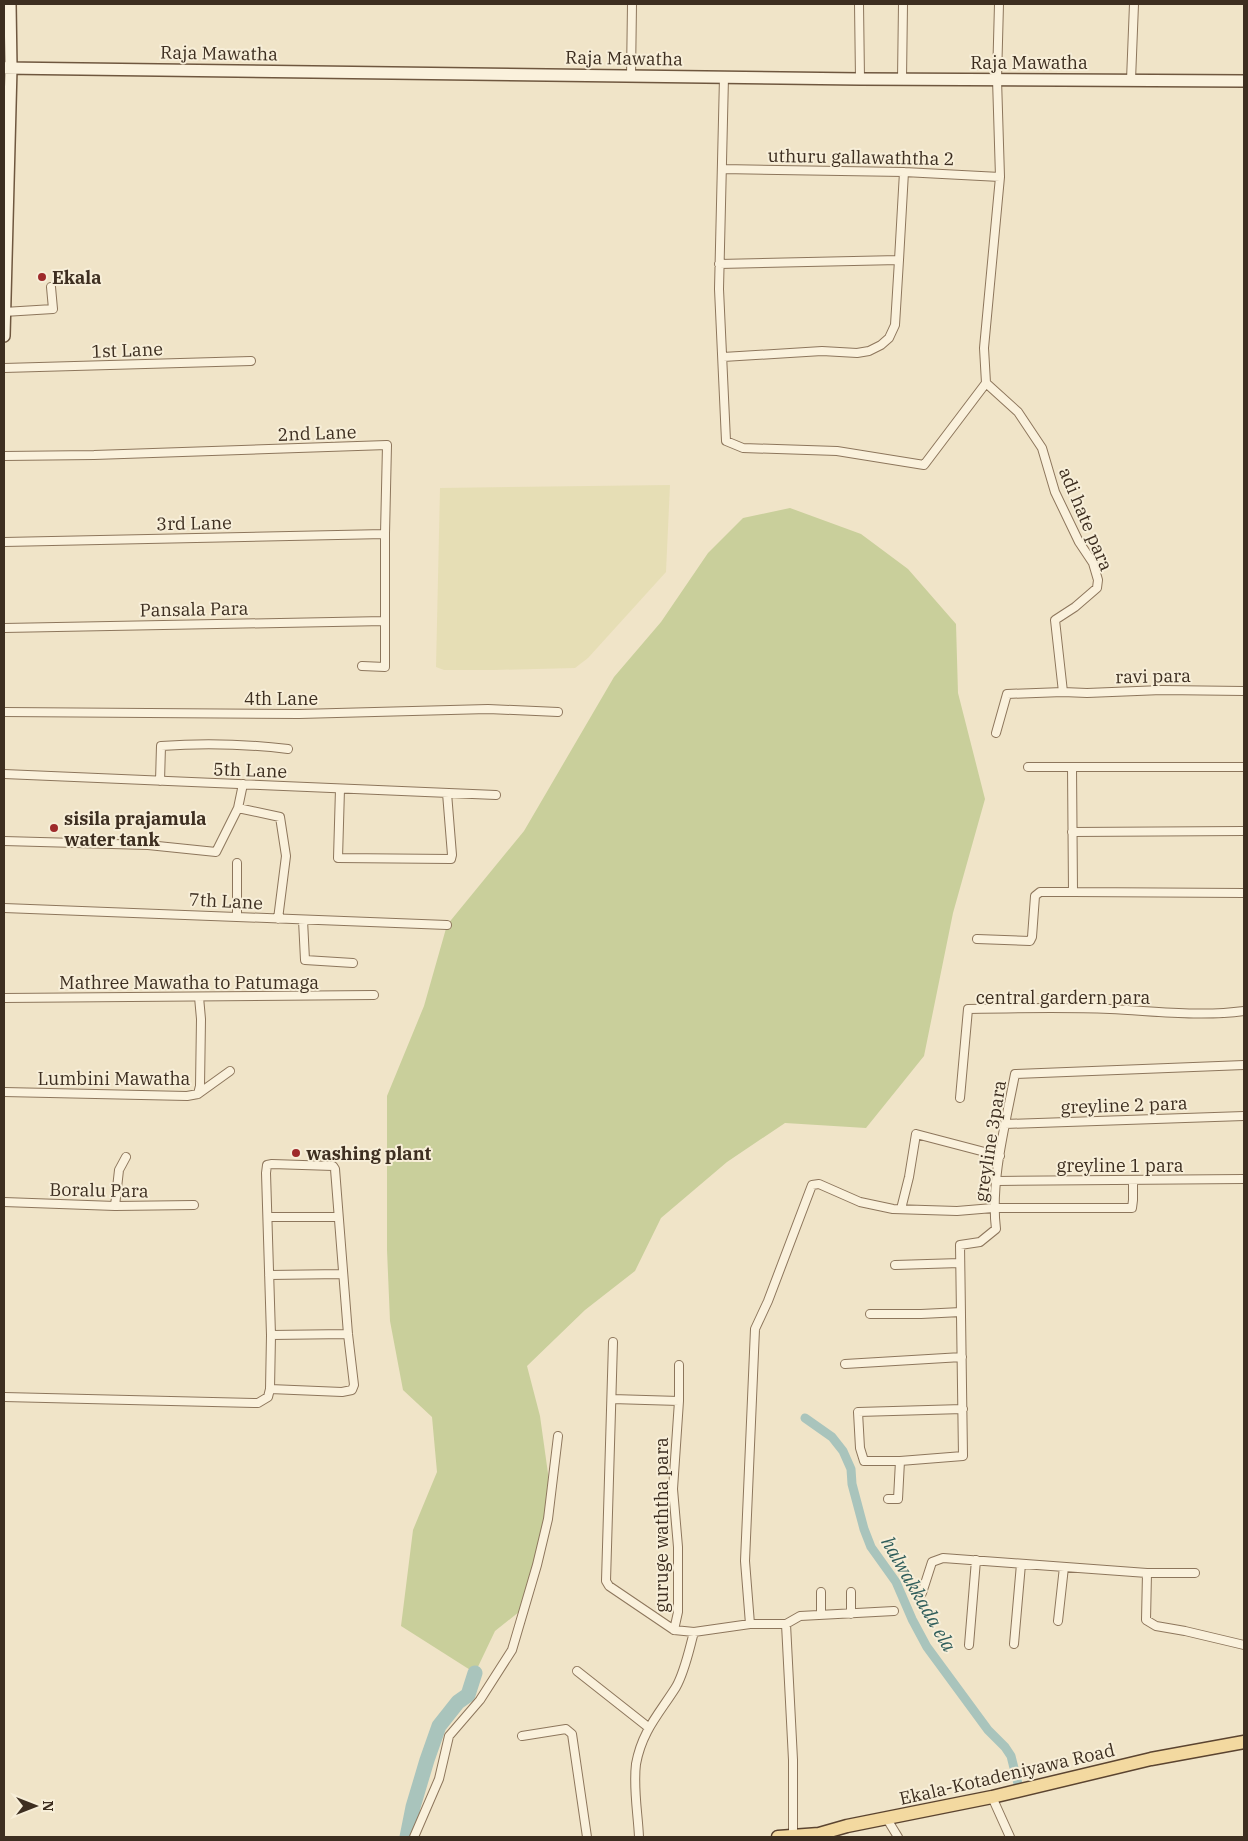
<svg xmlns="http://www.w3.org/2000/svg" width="1248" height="1841" viewBox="0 0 1248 1841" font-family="'IBM Plex Serif',serif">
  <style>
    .farmland { fill: #e6deb5 }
    .green { fill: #c9cf9b }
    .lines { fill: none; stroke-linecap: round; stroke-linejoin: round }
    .canal { stroke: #a9c4bc; stroke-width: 9 }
    .river { stroke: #a9c4bc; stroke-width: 15 }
    .street-casing { stroke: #8d765c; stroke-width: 10 }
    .secondary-casing { stroke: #6f573f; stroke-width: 14 }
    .primary-casing { stroke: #5b4430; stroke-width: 15 }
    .street { stroke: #faf1dc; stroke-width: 8 }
    .secondary { stroke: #faf1dc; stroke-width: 11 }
    .primary { stroke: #f3d9a0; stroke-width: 12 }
    .poi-dot { fill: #9e2a2b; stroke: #f7eed8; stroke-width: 2 }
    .labels { text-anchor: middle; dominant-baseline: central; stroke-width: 4; stroke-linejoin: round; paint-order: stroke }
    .street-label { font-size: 18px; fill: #3d2e20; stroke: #f7eed8 }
    .poi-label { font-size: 18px; font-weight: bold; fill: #3d2e20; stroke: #f7eed8; text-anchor: start }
    .water-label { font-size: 19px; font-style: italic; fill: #2f5d5a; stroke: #f7eed8 }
  </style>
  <rect width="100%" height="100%" fill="#f0e4c8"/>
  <path class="farmland" d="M 670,485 L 666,572 L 588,658 L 575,668 L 494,670 L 444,670 L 436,667 L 440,488 Z"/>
  <path class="green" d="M 790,508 L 861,534 L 908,569 L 956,624 L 958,693 L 985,799 L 953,913 L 924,1056 L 866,1128 L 785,1123 L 727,1162 L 661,1218 L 635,1271 L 585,1310 L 527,1366 L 540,1416 L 551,1495 L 524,1608 L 495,1631 L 475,1673 L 401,1626 L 413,1530 L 437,1472 L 432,1417 L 403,1390 L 390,1321 L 387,1250 L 387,1096 L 424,1006 L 447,925 L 524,831 L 614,677 L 661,622 L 708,553 L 743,518 Z"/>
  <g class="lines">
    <path class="canal" d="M 805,1418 L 832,1437 L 843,1451 L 851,1469 L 852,1484 L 864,1529 L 871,1547 L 896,1582 L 912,1619 L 927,1647 L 988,1730 L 1005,1747 L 1011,1756 L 1018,1784"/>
    <path class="river" d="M 407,1837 L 413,1807 L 427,1760 L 439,1726 L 458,1702 L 468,1695 L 475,1673"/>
    <g class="street-casing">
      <path id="street" d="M 859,4 L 860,79
        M 999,4 L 997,79 L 1000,177
        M 631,76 L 632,4
        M 724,77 L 719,289 L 726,441 L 743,448 L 837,451 L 924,465 L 986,383
        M 902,79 L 903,4
        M 1131,80 L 1134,4
        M 722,169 L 904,172 L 1000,177 L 984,348 L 986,383
        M 719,264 L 899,260 L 904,172
        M 4,312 L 53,309 L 51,287
        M 723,357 L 822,351 L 857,353 L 869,351 L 881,345 L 889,338 L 895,325 L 899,260
        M 4,368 L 251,361
        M 986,383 L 1018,412 L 1042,448 L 1055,492 L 1079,542 L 1093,563 L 1098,580 L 1097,588 L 1075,607 L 1055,620 L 1063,692 L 1007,694 L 996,733
        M 4,456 L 94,455 L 387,445 L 385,534 L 385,667 L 362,666
        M 4,542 L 385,534
        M 4,628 L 385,621
        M 1063,692 L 1087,693 L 1162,690 L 1244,691
        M 4,712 L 299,714 L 488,709 L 558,712
        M 1072,767 L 1244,767
        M 4,774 L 496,795
        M 160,781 L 161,746 C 203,743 246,744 288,749
        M 340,789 L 338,858 L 451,859 L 452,855 L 447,793
        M 238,808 L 280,817 L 286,856 L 278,919
        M 1072,832 L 1244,831
        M 4,841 L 148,845 L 216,852 L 238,808 L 243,784
        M 1073,892 L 1244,893
        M 4,908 L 447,925
        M 237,916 L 237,863
        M 303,920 L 305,960 L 353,963
        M 977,939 L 1030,941 L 1032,937 L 1035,896 L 1040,892 L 1073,892 L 1072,767 L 1028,767
        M 4,998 L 374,995
        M 4,1092 L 187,1096 L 198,1094 L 200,1086 L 201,1019 L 199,997
        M 198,1094 L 230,1071
        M 960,1098 L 968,1009 C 1015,1008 1063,1007 1110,1009 C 1154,1011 1200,1017 1244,1011
        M 1005,1124 L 1244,1116
        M 997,1181 L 1244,1179
        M 4,1202 L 115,1206 L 194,1205
        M 115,1206 L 119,1170 L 126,1157
        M 901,1209 L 909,1177 L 916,1134 L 1000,1156
        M 268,1217 L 338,1217
        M 895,1265 L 960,1263
        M 269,1275 L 343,1274
        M 870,1314 L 921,1314 L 961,1312
        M 271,1335 L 348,1334
        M 613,1342 L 606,1581 L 609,1586 L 674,1630
        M 845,1364 L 962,1357
        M 679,1365 L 679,1401 L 673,1489 L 678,1547 L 678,1612 L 674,1630 L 694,1632 L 750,1624 L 786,1624 L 793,1760 L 793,1836
        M 4,1397 L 254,1403 L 258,1403 L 268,1397 L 270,1389 L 271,1335 L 266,1173 L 267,1165 L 272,1164 L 333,1166 L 335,1169 L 348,1334 L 354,1385 L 352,1390 L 342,1392 L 270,1389
        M 612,1399 L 679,1401
        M 900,1461 L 864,1461 L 860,1448 L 858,1412 L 963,1409
        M 888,1499 L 898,1499 L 900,1461 L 963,1456 L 960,1245 L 980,1242 L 996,1229 C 990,1181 1006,1122 1015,1074 L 1244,1065
        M 1147,1573 L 1195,1573
        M 821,1592 L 821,1615
        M 851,1592 L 851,1614
        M 922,1593 L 932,1562 L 943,1558 L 1147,1573 L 1146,1620 L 1156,1626 L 1185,1631 L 1244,1645
        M 1058,1621 L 1064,1567
        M 750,1624 L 745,1561 L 755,1329 L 768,1301 L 812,1185 L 819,1184 L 860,1202 L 893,1209 L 957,1211 L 993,1208 L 1132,1208 L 1133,1200 L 1133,1180
        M 786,1624 L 800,1616 L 894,1611
        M 1014,1644 L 1021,1564
        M 969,1645 L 976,1560
        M 577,1671 L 648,1727
        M 522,1736 L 566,1729 L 572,1734 L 587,1837
        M 992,1797 L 1010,1837
        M 887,1819 L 898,1837
        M 414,1837 L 439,1779 L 449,1736 L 480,1700 L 512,1650 L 537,1565 L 548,1519 L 558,1436
        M 639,1837 C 638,1814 633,1788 636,1764 C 642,1731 659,1714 676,1687 C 685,1671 689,1650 694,1632"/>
    </g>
    <g class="secondary-casing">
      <path id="secondary" d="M 4,68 L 860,79 L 1244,81
        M 4,336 L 11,68 L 10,4"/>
    </g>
    <g class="primary-casing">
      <path id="primary" d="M 778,1837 L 819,1834 L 847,1826 L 992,1797 L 1151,1759 L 1244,1742"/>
    </g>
    <use href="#street" class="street"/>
    <use href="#secondary" class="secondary"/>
    <use href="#primary" class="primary"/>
  </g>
  <g class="poi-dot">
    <circle cx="42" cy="277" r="5"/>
    <circle cx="54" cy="828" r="5"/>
    <circle cx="296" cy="1153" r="5"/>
  </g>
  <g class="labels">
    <g class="street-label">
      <text transform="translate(219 53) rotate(1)">Raja Mawatha</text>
      <text transform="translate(624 58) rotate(1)">Raja Mawatha</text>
      <text x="1029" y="62">Raja Mawatha</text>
      <text transform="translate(861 157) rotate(1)">uthuru gallawaththa 2</text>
      <text transform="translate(127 350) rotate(-2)">1st Lane</text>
      <text transform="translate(317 433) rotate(-2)">2nd Lane</text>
      <text transform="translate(1086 519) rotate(67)">adi hate para</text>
      <text transform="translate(194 523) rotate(-1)">3rd Lane</text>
      <text transform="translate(194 609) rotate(-1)">Pansala Para</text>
      <text transform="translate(1153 676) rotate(-1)">ravi para</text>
      <text x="281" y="698">4th Lane</text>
      <text transform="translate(250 770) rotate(2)">5th Lane</text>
      <text transform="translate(226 901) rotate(3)">7th Lane</text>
      <text x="189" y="982">Mathree Mawatha to Patumaga</text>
      <text x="1063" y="997">central gardern para</text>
      <text x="114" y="1078">Lumbini Mawatha</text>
      <text transform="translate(1124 1105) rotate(-2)">greyline 2 para</text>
      <text transform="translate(990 1141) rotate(-81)">greyline 3para</text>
      <text x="1120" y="1165">greyline 1 para</text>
      <text transform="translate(99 1190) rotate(1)">Boralu Para</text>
      <text transform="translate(661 1525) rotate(-90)">guruge waththa para</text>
      <text transform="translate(1007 1774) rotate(-13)">Ekala-Kotadeniyawa Road</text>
    </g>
    <g class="poi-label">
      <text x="52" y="277">Ekala</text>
      <text x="64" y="818">sisila prajamula<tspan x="64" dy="21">water tank</tspan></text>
      <text x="306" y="1153">washing plant</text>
    </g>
    <g class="water-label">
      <text transform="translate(919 1594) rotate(60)">halwakkada ela</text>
    </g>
  </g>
  <rect width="1248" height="1841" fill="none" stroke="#3d2e20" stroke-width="10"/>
  <g transform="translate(35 1806) rotate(90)" stroke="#f7eed8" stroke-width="4" paint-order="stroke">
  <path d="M0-4L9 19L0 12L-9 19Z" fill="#3d2e20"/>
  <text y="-8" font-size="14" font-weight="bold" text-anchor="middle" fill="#3d2e20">N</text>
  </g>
</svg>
